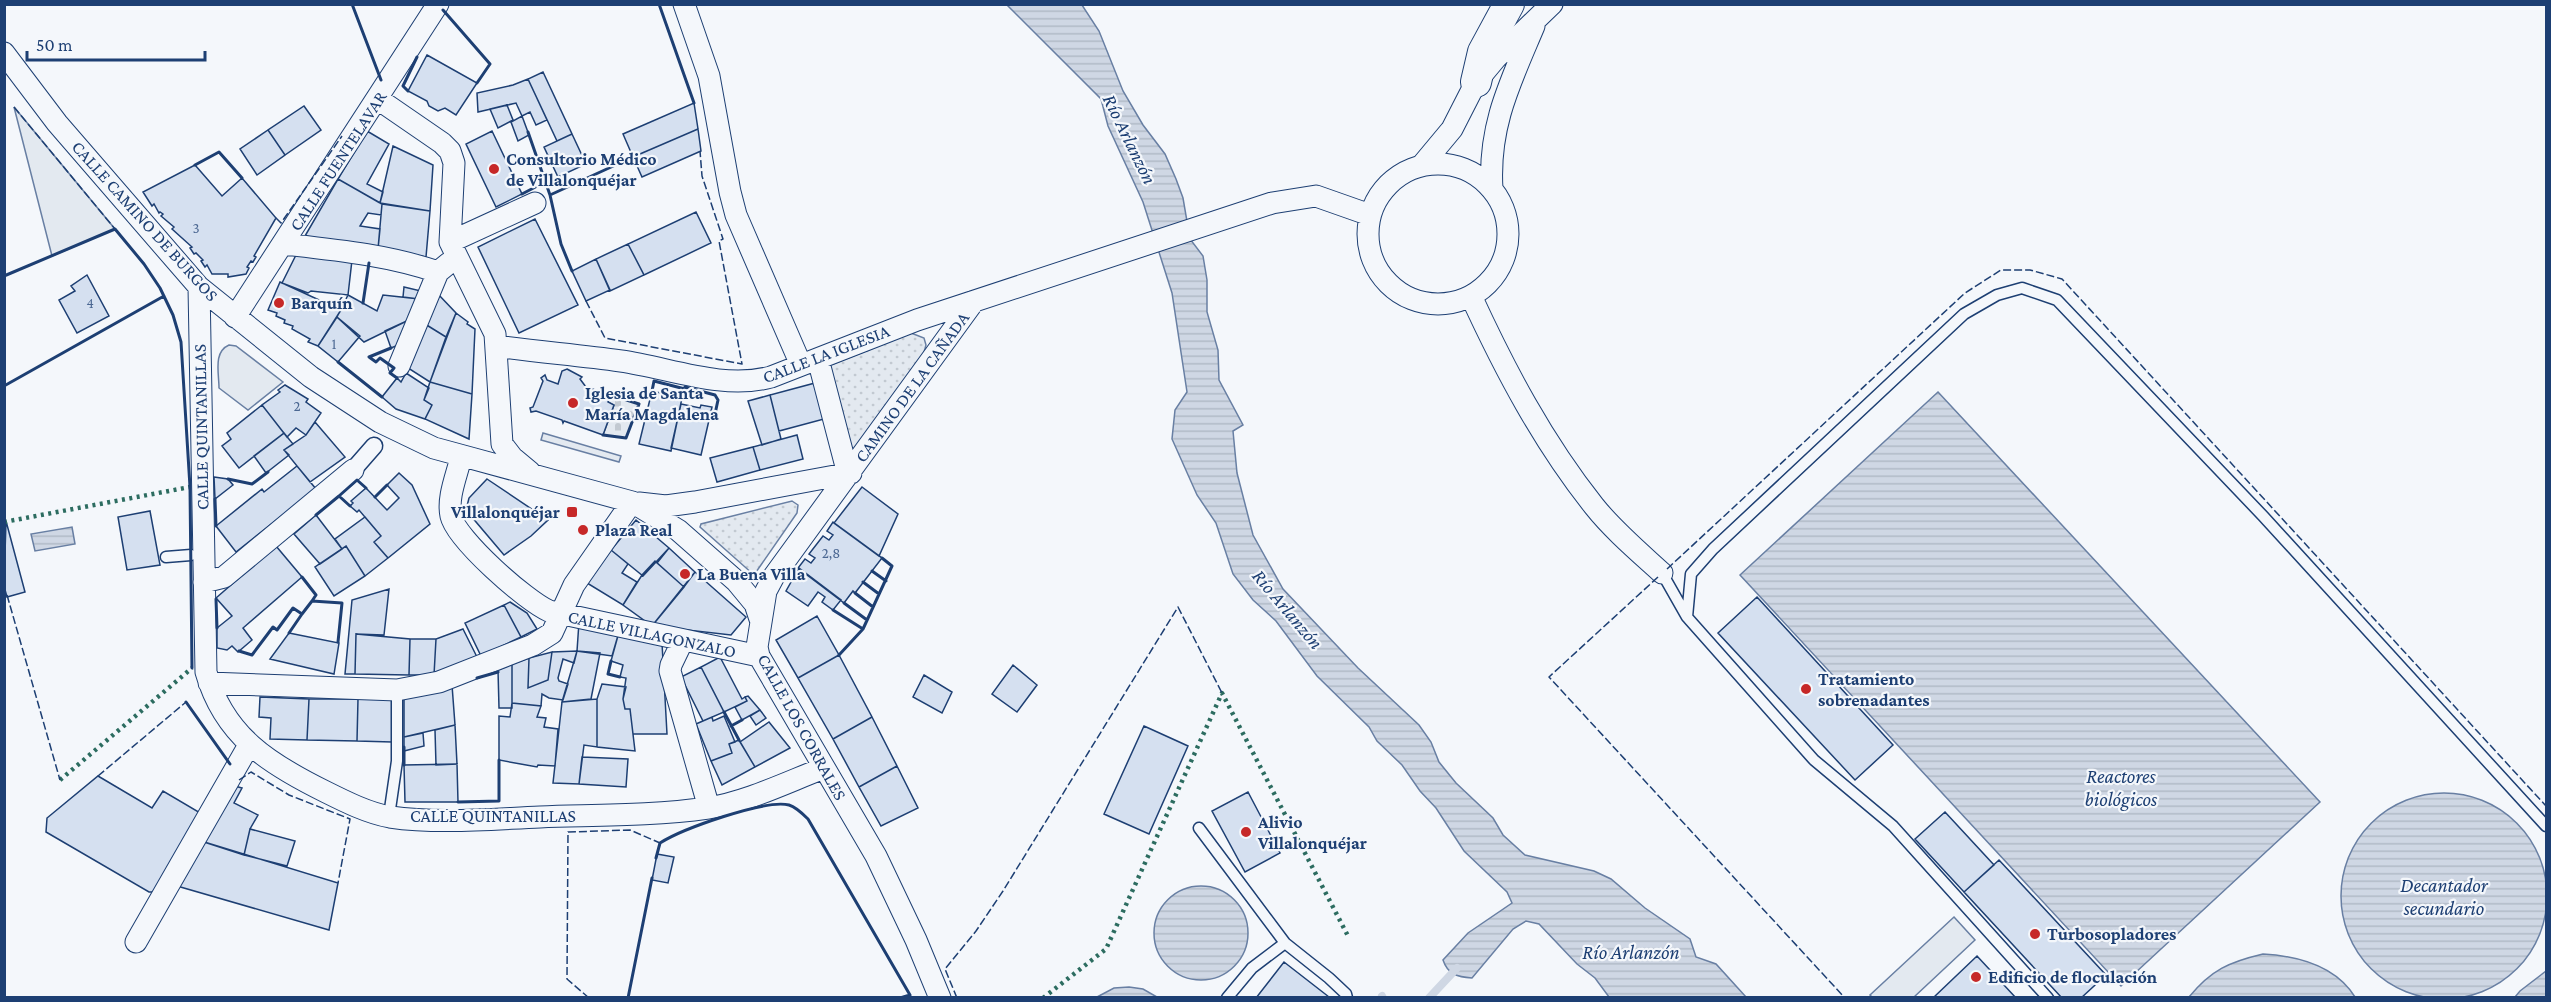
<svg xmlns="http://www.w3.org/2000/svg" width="2551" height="1002" viewBox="0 0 2551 1002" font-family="'Crimson Pro',serif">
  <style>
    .grass { fill: url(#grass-dots); stroke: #687fa3; stroke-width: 1.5 }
    .cemetery { fill: url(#cemetery-stones); stroke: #687fa3; stroke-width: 1.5 }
    .garden { fill: #e3e9f0; stroke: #687fa3; stroke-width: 1.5 }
    .water { fill: url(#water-rules); stroke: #687fa3; stroke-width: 1.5 }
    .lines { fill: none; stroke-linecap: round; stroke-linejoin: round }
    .stream { stroke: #cfd7e4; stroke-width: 8 }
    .building { fill: #d5e0f0; stroke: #1d3f73; stroke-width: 1.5 }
    .service-casing { stroke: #1d3f73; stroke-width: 13 }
    .pedestrian-casing { stroke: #1d3f73; stroke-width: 19 }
    .minor-casing { stroke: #1d3f73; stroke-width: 23 }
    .secondary-casing { stroke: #1d3f73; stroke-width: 32 }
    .service { stroke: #f4f7fb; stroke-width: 10 }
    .pedestrian { stroke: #f4f7fb; stroke-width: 16 }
    .minor { stroke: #f4f7fb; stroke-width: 21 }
    .secondary { stroke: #f4f7fb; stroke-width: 30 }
    .hedge { stroke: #2c6c60; stroke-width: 4.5; stroke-dasharray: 3 4.5; stroke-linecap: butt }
    .fence { stroke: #1d3f73; stroke-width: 1.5; stroke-dasharray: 8 3; stroke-linecap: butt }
    .wall { stroke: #1d3f73; stroke-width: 3 }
    .poi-dot { fill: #c62828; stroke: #f4f7fb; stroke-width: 2 }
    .labels { text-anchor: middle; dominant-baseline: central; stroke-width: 4.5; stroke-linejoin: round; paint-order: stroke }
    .number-label { font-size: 15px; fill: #4b6792 }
    .poi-label { font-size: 18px; font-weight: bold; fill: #1d3f73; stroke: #f4f7fb; text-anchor: start }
    .street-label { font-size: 18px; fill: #1d3f73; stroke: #f4f7fb }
    .water-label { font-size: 20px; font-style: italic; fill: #1d3f73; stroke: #f4f7fb }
  </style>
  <defs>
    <pattern id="grass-dots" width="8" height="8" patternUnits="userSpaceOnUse" patternTransform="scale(1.5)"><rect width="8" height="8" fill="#e3e9f0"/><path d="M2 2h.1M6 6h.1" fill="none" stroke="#c2c9d1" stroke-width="1.8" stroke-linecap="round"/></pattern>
    <pattern id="cemetery-stones" width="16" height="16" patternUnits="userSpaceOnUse" patternTransform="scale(1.5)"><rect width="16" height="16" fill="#e3e9f0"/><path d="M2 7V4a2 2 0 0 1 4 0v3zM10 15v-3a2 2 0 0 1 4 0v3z" fill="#c2c9d1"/></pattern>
    <pattern id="water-rules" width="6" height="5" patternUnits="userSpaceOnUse" patternTransform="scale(1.5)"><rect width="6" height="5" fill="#cfd7e4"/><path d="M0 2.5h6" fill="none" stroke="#b1bac7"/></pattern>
  </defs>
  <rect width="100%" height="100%" fill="#f4f7fb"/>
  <path class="grass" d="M 911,333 L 924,338 L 926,345 L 923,356 L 853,452 L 828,366 Z
    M 792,501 L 798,505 L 797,513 L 754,575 L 700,527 L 701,524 Z"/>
  <path class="cemetery" d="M 611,395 L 639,404 L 626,438 L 603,435 L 614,405 L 608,402 Z"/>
  <path class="garden" d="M 14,107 L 115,229 L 52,256 Z
    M 229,345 L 236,346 L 283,382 L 248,410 L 219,388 C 219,373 213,352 229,345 Z
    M 543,433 L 621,456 L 619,462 L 541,440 Z
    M 1954,917 L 1975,940 L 1914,997 L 1872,997 L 1870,995 Z"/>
  <path class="water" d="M 1007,5 L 1082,5 L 1099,31 L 1123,91 L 1143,125 L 1165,154 L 1176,179 L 1183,198 L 1190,239 L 1203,256 L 1207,280 L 1207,312 L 1218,350 L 1219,380 L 1243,425 L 1233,431 L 1237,473 L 1253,535 L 1283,589 L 1358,668 L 1419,725 L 1431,742 L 1439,762 L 1456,783 L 1493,818 L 1503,835 L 1525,855 L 1594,871 L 1611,879 L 1645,908 L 1690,939 L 1696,957 L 1716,964 L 1746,997 L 1609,997 L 1595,978 L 1577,964 L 1539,924 L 1526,921 L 1513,929 L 1472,978 C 1458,977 1448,975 1443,960 L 1468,933 L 1512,903 L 1507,892 L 1464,851 L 1436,808 L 1420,791 L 1402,765 L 1377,741 L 1369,727 L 1317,676 L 1276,621 L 1253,600 L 1233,574 L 1216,523 L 1197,495 L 1172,439 L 1175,410 L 1187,392 L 1172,293 L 1143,202 L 1108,126 L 1101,99 Z
    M 1938,392 L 2320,802 L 2121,986 L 1740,575 Z
    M 72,527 L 75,544 L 35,551 L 31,534 Z
    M2341 896a103 103 0 1 1 206 0a103 103 0 1 1-206 0Z
    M1154 933a47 47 0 1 1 94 0a47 47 0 1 1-94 0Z
    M 2263,954 C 2298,956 2335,965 2355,997 L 2189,997 C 2211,970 2229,962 2263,954 Z
    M 2546,971 L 2546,997 L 2515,997 L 2520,991 Z
    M 1129,987 L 1143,989 L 1157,997 L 1097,997 L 1114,988 Z"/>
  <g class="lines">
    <path class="stream" d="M 1382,996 L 1383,998
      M 1429,998 L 1457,968"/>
  </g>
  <path class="building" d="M 427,55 L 477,83 L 456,115 L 445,108 L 438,111 L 429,106 L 427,101 L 408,91 Z
    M 543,72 L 572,134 L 557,141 L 528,79 Z
    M 528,79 L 547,120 L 536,125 L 530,112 L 522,116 L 516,103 L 478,112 L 477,93 L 513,85 Z
    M 694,103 L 698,129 L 633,157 L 623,134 Z
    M 507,105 L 513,120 L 498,128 L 490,109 Z
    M 304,106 L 321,130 L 285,155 L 268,130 Z
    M 522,116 L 529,135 L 518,141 L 511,122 Z
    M 698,129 L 701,151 L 642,177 L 633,157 Z
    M 268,130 L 285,155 L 257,175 L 240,149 Z
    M 367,131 L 389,144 L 367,184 L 383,192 L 380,203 L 338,179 Z
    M 492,131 L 522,194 L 496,207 L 466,144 Z
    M 572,134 L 586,164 L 558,177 L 544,147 Z
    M 393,146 L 433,165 L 430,211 L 380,203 Z
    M 195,165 L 222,196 L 242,178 L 276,218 L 254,256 L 256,257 L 253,262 L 251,261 L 247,267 L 249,268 L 246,274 L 228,277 L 228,274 L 212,274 L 207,265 L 205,267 L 201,261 L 203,260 L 196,253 L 194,254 L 190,248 L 192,247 L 172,229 L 174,227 L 161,216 L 163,214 L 160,212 L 159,213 L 154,204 L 152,206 L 143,192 Z
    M 338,179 L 382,204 L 381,215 L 368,213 L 360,226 L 380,229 L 378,249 L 305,236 Z
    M 382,204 L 430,211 L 426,257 L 378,249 Z
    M 696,212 L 711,243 L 644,275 L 628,244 Z
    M 535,219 L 578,305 L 519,333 L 478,247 Z
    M 628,244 L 644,275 L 610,291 L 596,259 Z
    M 296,255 L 352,260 L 348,295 L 311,291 L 308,293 L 282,283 Z
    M 596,259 L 610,290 L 586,301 L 572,271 Z
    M 87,275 L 109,316 L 77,333 L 59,300 L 75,291 L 71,286 Z
    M 280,282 L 341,310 L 318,346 L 308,342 L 310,339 L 292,329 L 293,326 L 284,323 L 285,320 L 276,316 L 277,313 L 268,310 Z
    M 404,287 L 421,291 L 419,299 L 403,297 Z
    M 437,293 L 456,313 L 446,337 L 425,324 Z
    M 348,295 L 377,311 L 383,295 L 419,299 L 409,320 L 364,342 L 337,317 Z
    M 456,313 L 468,322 L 467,324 L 475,329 L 472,394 L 430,382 Z
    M 337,317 L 360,336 L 338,362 L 318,346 Z
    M 409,320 L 401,344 L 391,348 L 385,331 Z
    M 425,324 L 446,337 L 430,382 L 408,368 Z
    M 567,369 L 582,377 L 580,379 L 586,387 L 611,395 L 608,402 L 614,405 L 603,435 L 564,421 L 563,423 L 562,420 L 536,411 L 531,412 L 530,408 L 533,407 L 543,381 L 541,378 L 545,375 L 547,380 L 558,384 L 562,371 Z
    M 406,373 L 429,388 L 424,400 L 432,405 L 425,419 L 396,409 L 382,397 L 397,378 L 401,382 Z
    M 430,382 L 472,394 L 469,439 L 425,419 L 432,405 L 424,400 Z
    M 815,383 L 824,419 L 779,431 L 770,395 Z
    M 285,385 L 308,399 L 306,402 L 321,413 L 306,435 L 296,428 L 287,437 L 262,405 L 280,392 L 278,390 Z
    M 652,391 L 682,398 L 671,451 L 639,444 Z
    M 770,395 L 781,439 L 762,445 L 748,401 Z
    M 681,404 L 700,408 L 701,405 L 712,407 L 701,455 L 671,448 Z
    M 262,405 L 284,433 L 239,468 L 222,446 L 231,439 L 227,433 Z
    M 315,422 L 345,457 L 310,482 L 284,450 L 306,435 Z
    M 284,433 L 293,444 L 284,450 L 289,455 L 266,473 L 254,456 Z
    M 797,435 L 803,459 L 760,470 L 753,447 Z
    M 753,447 L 760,470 L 717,482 L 710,458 Z
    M 297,466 L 316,489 L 236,552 L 216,526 L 262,489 L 264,492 Z
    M 399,473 L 412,485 L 430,524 L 388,558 L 374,542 L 381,536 L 359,510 L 357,512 L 350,506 L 353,503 L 351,501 L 366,488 L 387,510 L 399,498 L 387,485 Z
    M 214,477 L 228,479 L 233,485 L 215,499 Z
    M 487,479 L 548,520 L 531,536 L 504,555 L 471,516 L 467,506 L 469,498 Z
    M 862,487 L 898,514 L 879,556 L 834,523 Z
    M 150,511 L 160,565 L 127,570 L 118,517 Z
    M 316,515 L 342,549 L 320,564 L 294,534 Z
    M 365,517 L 381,536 L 374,542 L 388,558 L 365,576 L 346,546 L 342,549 L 335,539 Z
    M 636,520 L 669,548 L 643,576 L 611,550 Z
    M 6,521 L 25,592 L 7,597 L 4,586 Z
    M 833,522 L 882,558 L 855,593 L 853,591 L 844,603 L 798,568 L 805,559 L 811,563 L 815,558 L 809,554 L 823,536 L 829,540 L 833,535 L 827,531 Z
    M 276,546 L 302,577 L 243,628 L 252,640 L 238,652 L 232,646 L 227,650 L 217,648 L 217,628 L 232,616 L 216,598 Z
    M 346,546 L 365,576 L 334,596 L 315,567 Z
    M 669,548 L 695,572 L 684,587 L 657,563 Z
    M 611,550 L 628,564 L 622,573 L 637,582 L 623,605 L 587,583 Z
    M 655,561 L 684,587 L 652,626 L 623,605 L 642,575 Z
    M 799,568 L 841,600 L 833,610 L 822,602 L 825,597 L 818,592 L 808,606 L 786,591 Z
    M 695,572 L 746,617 L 731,635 L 652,626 Z
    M 389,589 L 384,635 L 356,634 L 355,674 L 345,674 L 352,600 Z
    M 1757,597 L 1893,745 L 1855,780 L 1718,633 Z
    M 510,602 L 527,613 L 537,629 L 521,637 L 504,605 Z
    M 504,605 L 521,637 L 481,656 L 465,623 Z
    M 817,616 L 839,655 L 798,678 L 776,640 Z
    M 579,622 L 619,632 L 612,656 L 577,651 Z
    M 463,629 L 477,657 L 434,675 L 436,639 Z
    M 619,632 L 662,643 L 667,734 L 633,734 L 630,709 L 625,709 L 623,699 L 626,678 L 620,677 L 623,665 L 611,661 Z
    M 289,633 L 339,643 L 334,674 L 270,659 Z
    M 356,634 L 410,639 L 409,675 L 355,674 Z
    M 410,639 L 436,639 L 434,675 L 409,675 Z
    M 577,651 L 574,663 L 563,659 L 558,678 L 559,681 L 568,684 L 563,700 L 549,698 L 542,694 L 541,706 L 512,703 L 512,664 L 529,658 L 528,688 L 548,680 L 552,652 Z
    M 577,651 L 600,653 L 591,699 L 562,702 Z
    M 552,652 L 548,680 L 528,688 L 529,658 Z
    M 839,655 L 872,717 L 833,739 L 798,678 Z
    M 720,657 L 742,699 L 745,697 L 747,701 L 724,712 L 701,667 Z
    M 512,664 L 512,708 L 499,708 L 498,670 Z
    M 1013,665 L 1037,685 L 1017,712 L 992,694 Z
    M 701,667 L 724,712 L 703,721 L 681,677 Z
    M 924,675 L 952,692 L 942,713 L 913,697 Z
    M 602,684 L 626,687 L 623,699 L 625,709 L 630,709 L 635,751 L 597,747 L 597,699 Z
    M 452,685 L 455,725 L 404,737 L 404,697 Z
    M 748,696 L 760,710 L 742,720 L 735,707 L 747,701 L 745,697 Z
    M 260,697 L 309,699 L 307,740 L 270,739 L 271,718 L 259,717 Z
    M 309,699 L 358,699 L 357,741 L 307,740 Z
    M 358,699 L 393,699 L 392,742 L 357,741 Z
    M 597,699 L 597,747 L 584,745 L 579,784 L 553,783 L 562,702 Z
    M 512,703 L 541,706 L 537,717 L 546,718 L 544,727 L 558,729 L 555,766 L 538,765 L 537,767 L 499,760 L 499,716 L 510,717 Z
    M 760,710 L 766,718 L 756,725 L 750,716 Z
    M 724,716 L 735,742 L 729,744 L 732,753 L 711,761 L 696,724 L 712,717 L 713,721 Z
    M 872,717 L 897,766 L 859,787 L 833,739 Z
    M 769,722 L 790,748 L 755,767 L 740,742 Z
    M 455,725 L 457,764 L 436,765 L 435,730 Z
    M 1144,726 L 1188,746 L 1149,834 L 1104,814 Z
    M 423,733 L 424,746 L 404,751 L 404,737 Z
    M 739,740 L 755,767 L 722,785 L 711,761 L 732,753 L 729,744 Z
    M 582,757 L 628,759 L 626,787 L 579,784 Z
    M 457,764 L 458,802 L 405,802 L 404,765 Z
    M 897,766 L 918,808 L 881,826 L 859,787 Z
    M 98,776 L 152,808 L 163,791 L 202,814 L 157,892 L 149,892 L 46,832 L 47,818 Z
    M 231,785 L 242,788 L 234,803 L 258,815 L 250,829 L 244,855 L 201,841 Z
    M 1248,792 L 1280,853 L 1245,872 L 1212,811 Z
    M 1945,812 L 1994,865 L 1964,892 L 1915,839 Z
    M 250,829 L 295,841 L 287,866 L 244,855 Z
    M 201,841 L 338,883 L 329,930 L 177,886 Z
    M 657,854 L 674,857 L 668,883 L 652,880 Z
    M 1999,860 L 2106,975 L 2081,998 L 2062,998 L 1964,892 Z
    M 1977,956 L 2016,998 L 1933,998 Z
    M 1284,962 L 1329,997 L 1328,998 L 1256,998 Z"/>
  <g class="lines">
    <g class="service-casing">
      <path id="service" d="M 166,557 L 191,555
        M 1662,573 L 1687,617
        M 389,816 L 397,761 L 397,690
        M 1199,828 L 1285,943 L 1329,978 L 1346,994 L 1347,998
        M 1227,998 L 1252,968 L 1285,943
        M 2048,998 L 1893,826 L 1814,760 L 1687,617 L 1691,574 L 1713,549 L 1964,314 L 1997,295 L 2022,288 L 2057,300 L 2263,516 L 2546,826"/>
    </g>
    <g class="pedestrian-casing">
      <path id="pedestrian" d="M 353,470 L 374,446"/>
    </g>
    <g class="minor-casing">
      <path id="minor" d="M 684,4 L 709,76 L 730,192 L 736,215 L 801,365
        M 4,53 L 57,123 L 199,287 L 311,377 L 380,422 L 434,448 L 632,502 L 678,530 L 736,581 L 755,604 L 760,619
        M 378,99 L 442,143 L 450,151 L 454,163 L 450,242 L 495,334 L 502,444 L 512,457 L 530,472
        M1368 234a70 70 0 1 1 140 0a70 70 0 1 1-140 0Z
        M 1422,165 L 1452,129 L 1476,82 L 1496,58 L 1552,4
        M 1492,189 C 1488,126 1510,83 1534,26
        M 450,242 L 535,203
        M 284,244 C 337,250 388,255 438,272
        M 199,287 L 206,672 C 224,736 269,764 326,792 C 346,802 368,813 390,817 C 438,824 491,819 540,817 C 595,815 652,816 708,808 C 747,802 787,782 824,768
        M 1471,296 C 1505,370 1543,442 1594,506 C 1613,530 1639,552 1662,573
        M 235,317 L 438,4
        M 496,346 C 538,352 579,355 621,361 C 670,368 722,390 771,377 L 917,320 L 1272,203 L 1316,196 L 1370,215
        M 818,359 L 848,474
        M 399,366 L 438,272 L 449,263
        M 461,457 C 457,475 447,497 451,516 C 456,539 526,601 549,611 L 759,656
        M 639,503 L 666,506 L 695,502 L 851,473
        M 204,582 L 224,577 L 353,470
        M 683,640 L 671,665 L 670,671 L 709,808
        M 209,683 L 397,690 L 439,682 L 533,645 L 552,633 L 574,585 L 632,502
        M 136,942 L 249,745
        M 940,998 L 916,940 L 876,856 L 759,656 L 757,647 L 766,591 L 774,576 L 974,301"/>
    </g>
    <g class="secondary-casing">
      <path id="secondary" d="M 1476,82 L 1483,52 L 1509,4"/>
    </g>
    <use href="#service" class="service"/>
    <use href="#pedestrian" class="pedestrian"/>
    <use href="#minor" class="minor"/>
    <use href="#secondary" class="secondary"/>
    <path class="hedge" d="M 4,522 L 190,487
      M 60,780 L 192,668
      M 1043,998 L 1106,949 L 1222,693 L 1348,936"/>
    <path class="fence" d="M 14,107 L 115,229
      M 276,218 L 281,223 L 342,136
      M 586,301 L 605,338 L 742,364 L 719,241 L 723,239 L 702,176 L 700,151
      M 1667,569 L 1965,293 L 2001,270 L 2030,270 L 2062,279 L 2546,806
      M 1658,577 L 1549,677 L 1845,998
      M 7,595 L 60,780
      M 98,776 L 186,702
      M 239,780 L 251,772 L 289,795 L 350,819 L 338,883
      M 589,998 L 567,979 L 568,832 L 630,830 L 660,843
      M 957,998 L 945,969 L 976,931 L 1003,891 L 1178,607 L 1222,693"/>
    <path class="wall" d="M 352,4 L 381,80
      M 659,4 L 694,103
      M 443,10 L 490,64 L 477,83
      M 408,91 L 403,86 L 417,57
      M 528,132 L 550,195
      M 195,165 L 219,152 L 242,178
      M 522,194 L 545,182
      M 572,271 L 561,244 L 550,195 L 633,157
      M 4,276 L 115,229 L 144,264 L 160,288 L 173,315 L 181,342 L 190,487 L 192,668
      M 363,303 L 369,263
      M 369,357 L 376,362 L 380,358 L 394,368 L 390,373 L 397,378
      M 369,357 L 391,348
      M 338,362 L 382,397
      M 4,386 L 164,296
      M 652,391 L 654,381 L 685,389
      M 682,398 L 685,387 L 715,395 L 718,400 L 715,414 L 711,413
      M 603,435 L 626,438 L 639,404 L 611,395
      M 228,479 L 252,484 L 268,472
      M 339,496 L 357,480 L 366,488
      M 375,497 L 387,485
      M 215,499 L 216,526
      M 316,515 L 339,496 L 350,506
      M 872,571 L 886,581
      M 302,577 L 316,595 L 312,601
      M 863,582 L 879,594
      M 855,593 L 873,607
      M 216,599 L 217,628
      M 844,603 L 867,620
      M 833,610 L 863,629 L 892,566 L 882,558
      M 302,614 L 312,601 L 342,603 L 338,642
      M 239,651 L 252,655 L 273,627 L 277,630 L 293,608 L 302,614 L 289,633
      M 839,655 L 863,629
      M 611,661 L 608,674 L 620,677
      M 477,678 L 498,672
      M 186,702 L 230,764
      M 724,712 L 739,740
      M 731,726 L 742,720
      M 404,747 L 404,765
      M 458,802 L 499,801 L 499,760
      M 656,858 L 660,843 C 682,829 765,799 789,805 C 796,807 803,814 808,819 L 910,995 L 900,998
      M 628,998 L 652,878"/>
  </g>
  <g class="poi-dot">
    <circle cx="494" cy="169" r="6"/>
    <circle cx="279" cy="303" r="6"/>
    <circle cx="573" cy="403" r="6"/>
    <rect x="566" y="506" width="12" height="12" rx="3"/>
    <circle cx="583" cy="530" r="6"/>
    <circle cx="685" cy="574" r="6"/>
    <circle cx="1806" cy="689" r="6"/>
    <circle cx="1246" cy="832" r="6"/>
    <circle cx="2035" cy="934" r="6"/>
    <circle cx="1976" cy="977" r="6"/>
  </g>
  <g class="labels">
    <g class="number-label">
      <text x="196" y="228">3</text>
      <text x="90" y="303">4</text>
      <text x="334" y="344">1</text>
      <text x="297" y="406">2</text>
      <text x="831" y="553">2,8</text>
    </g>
    <g class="poi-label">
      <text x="506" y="159">Consultorio Médico<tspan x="506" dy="21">de Villalonquéjar</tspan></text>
      <text x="291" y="303">Barquín</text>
      <text x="585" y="393">Iglesia de Santa<tspan x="585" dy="21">María Magdalena</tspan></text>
      <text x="560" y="512" text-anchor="end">Villalonquéjar</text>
      <text x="595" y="530">Plaza Real</text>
      <text x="697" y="574">La Buena Villa</text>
      <text x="1818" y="679">Tratamiento<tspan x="1818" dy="21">sobrenadantes</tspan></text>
      <text x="1258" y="822">Alivio<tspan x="1258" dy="21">Villalonquéjar</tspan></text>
      <text x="2047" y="934">Turbosopladores</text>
      <text x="1988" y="977">Edificio de floculación</text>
    </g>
    <g class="street-label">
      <text transform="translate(338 161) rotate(-57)">CALLE FUENTELAVAR</text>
      <text transform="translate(145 221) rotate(48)">CALLE CAMINO DE BURGOS</text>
      <text transform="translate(826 354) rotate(-21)">CALLE LA IGLESIA</text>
      <text transform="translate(912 387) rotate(-54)">CAMINO DE LA CAÑADA</text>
      <text transform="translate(201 427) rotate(-91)">CALLE QUINTANILLAS</text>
      <text transform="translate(652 634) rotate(12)">CALLE VILLAGONZALO</text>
      <text transform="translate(802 727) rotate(61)">CALLE LOS CORRALES</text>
      <text x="493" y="816">CALLE QUINTANILLAS</text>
    </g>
    <g class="water-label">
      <text transform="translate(1130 139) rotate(64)">Río Arlanzón</text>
      <text transform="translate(1288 609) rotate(50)">Río Arlanzón</text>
      <text x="2121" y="776">Reactores<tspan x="2121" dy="23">biológicos</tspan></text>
      <text x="2444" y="885">Decantador<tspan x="2444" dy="23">secundario</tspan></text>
      <text x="1631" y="952">Río Arlanzón</text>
    </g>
  </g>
  <rect width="2551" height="1002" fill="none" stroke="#1d3f73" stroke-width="12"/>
  <path d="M27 51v9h178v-9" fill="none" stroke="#1d3f73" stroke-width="3"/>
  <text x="36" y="51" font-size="18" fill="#1d3f73" stroke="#f4f7fb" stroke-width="4.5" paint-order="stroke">50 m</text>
</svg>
